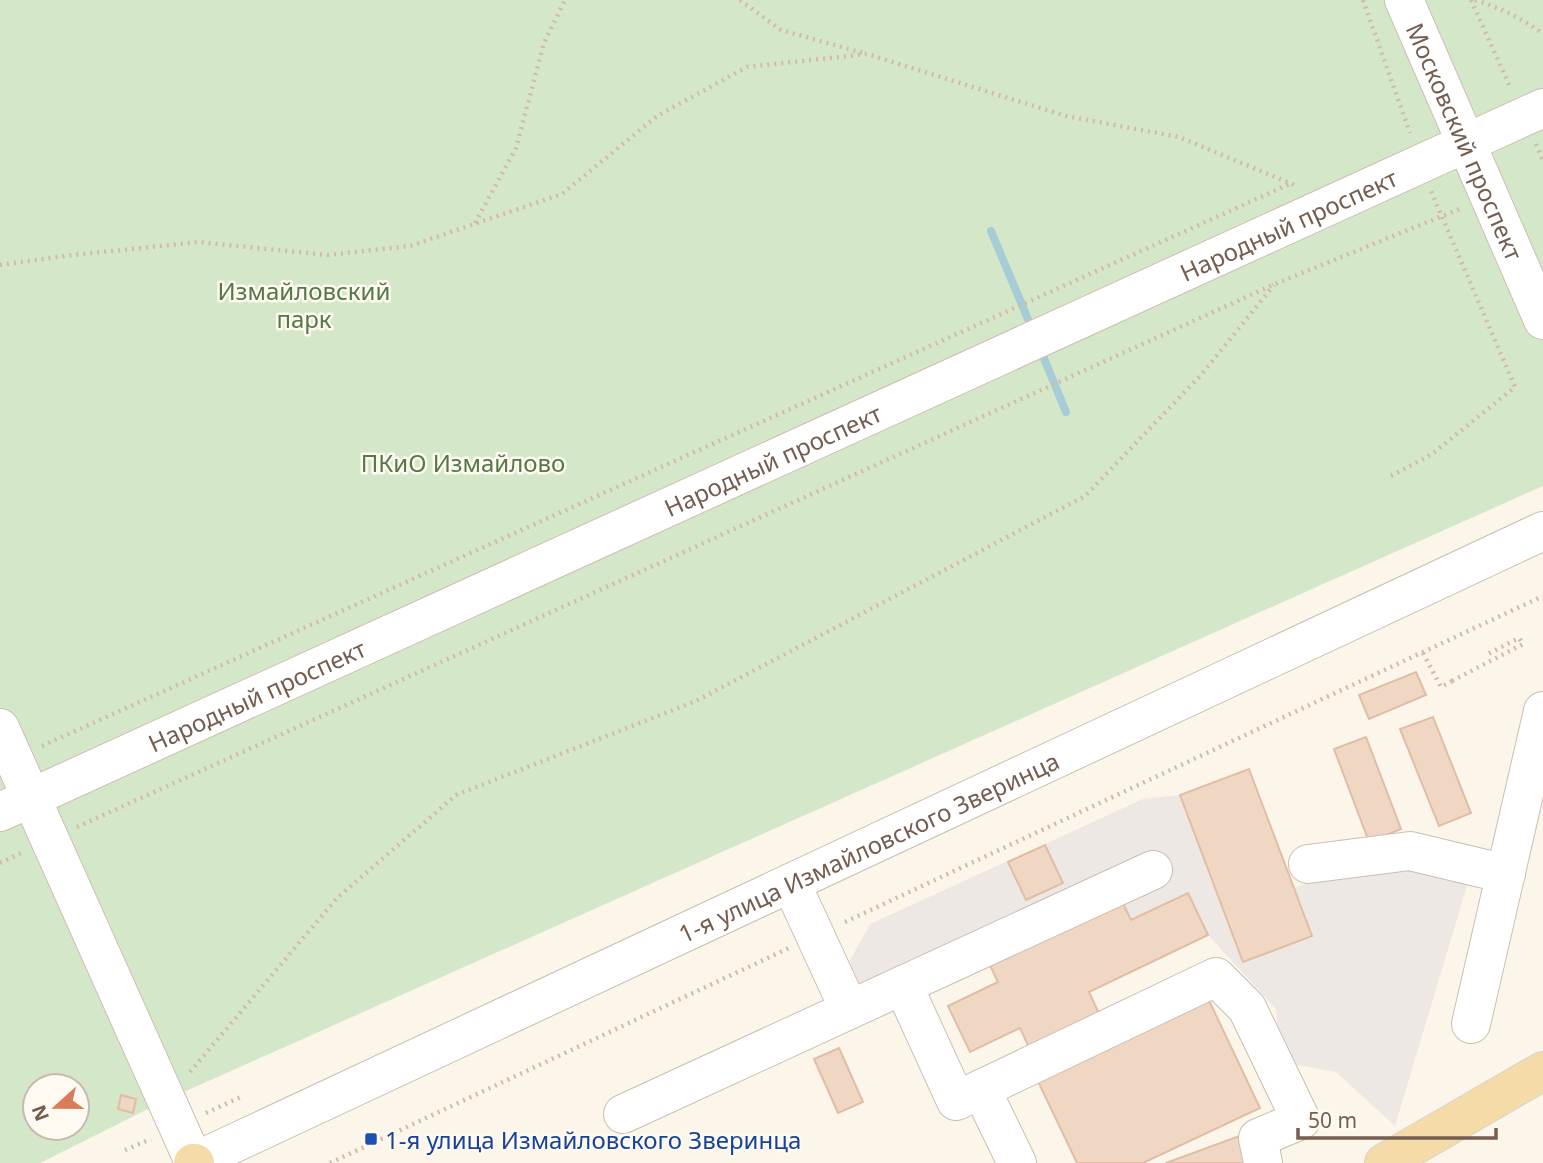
<svg xmlns="http://www.w3.org/2000/svg" width="1543" height="1163" viewBox="0 0 1543 1163" font-family="'Noto Sans',sans-serif">
  <style>
    .industrial { fill: #ede8e3 }
    .green { fill: #d4e8c9; fill-rule: evenodd }
    .lines { fill: none; stroke-linecap: round; stroke-linejoin: round }
    .stream { stroke: #a6ccd5; stroke-width: 8 }
    .building { fill: #efd7c4; stroke: #e0bea5; stroke-width: 2 }
    .minor-casing { stroke: #cdbeb1; stroke-width: 40 }
    .major-casing { stroke: #d8d2ce; stroke-width: 40 }
    .path { stroke: #d4baa6; stroke-width: 4.5; stroke-dasharray: 2 5; stroke-linecap: butt }
    .minor { stroke: #fff; stroke-width: 38 }
    .major { stroke: #f4dba8; stroke-width: 38 }
    .path-bridge { stroke: #d4baa6; stroke-width: 4.5; stroke-dasharray: 2 5; stroke-linecap: butt }
    .transit-dot { fill: #1a4fb4; stroke: #fef9f1; stroke-width: 2.5 }
    .labels { text-anchor: middle; dominant-baseline: central; stroke-width: 5; stroke-linejoin: round; paint-order: stroke }
    .street-label { font-size: 24px; fill: #755e4f; stroke: #fef9f1 }
    .park-label { font-size: 24px; fill: #547948; stroke: #fef9f1 }
    .transit-label { font-size: 24px; fill: #164399; stroke: #fef9f1; text-anchor: start }
  </style>
  <rect width="100%" height="100%" fill="#fbf5ea"/>
  <path class="industrial" d="M 1180,795 L 1244,962 L 1312,936 L 1294,888 L 1360,865 L 1470,876 L 1395,1126 L 1336,1072 L 1281,1062 L 1276,1009 L 1208,935 L 1188,893 L 1131,920 L 861,994 L 847,966 L 870,924 L 1143,799 Z"/>
  <path class="green" d="M 0,0 L 1543,0 L 1543,486 L 166,1100 L 40,1163 L 0,1163 ZM 35,1086 L 77,1086 L 77,1128 L 35,1128 Z"/>
  <g class="lines">
    <path class="stream" d="M 991,231 L 1030,324
      M 1043,356 L 1066,412"/>
  </g>
  <path class="building" d="M 1416,672 L 1426,695 L 1369,719 L 1359,695 Z
    M 1433,717 L 1471,813 L 1439,826 L 1400,729 Z
    M 1366,737 L 1401,829 L 1369,842 L 1334,749 Z
    M 1249,769 L 1312,936 L 1243,962 L 1180,795 Z
    M 1045,845 L 1063,883 L 1026,900 L 1008,862 Z
    M 1188,893 L 1208,935 L 1089,992 L 1103,1022 L 1033,1056 L 1020,1028 L 970,1052 L 948,1006 L 998,982 L 987,959 L 1119,895 L 1131,920 Z
    M 1205,992 L 1260,1108 L 1143,1163 L 1077,1163 L 1034,1073 Z
    M 839,1048 L 863,1102 L 838,1113 L 814,1059 Z
    M 121,1095 L 136,1099 L 133,1113 L 118,1109 Z
    M 1242,1135 L 1252,1163 L 1166,1163 Z"/>
  <g class="lines">
    <g class="minor-casing">
      <g id="minor">
        <path id="s1" d="M 1404,0 L 1543,320"/>
        <path id="s2" d="M 0,728 L 194,1162 L 1543,531"/>
        <path id="s3" d="M 0,812 L 1543,108"/>
        <path d="M 1308,864 L 1410,851 L 1506,874"/>
        <path d="M 791,883 L 849,1009"/>
        <path d="M 903,985 L 956,1101 L 1216,977 L 1247,1008 L 1301,1120 L 1258,1138 L 1263,1163"/>
        <path d="M 1471,1024 L 1543,711"/>
        <path d="M 981,1089 L 1017,1163"/>
        <path d="M 623,1114 L 1153,870"/>
      </g>
    </g>
    <g class="major-casing">
      <path id="major" d="M 193,1163 L 195,1163
        M 1384,1163 L 1543,1071"/>
    </g>
    <path class="path" d="M 740,0 L 781,30 L 863,53
      M 1363,0 L 1410,133
      M 1471,0 L 1511,89
      M 1475,0 C 1500,8 1522,18 1543,34
      M 1536,144 L 1543,161
      M 475,223 L 516,148 L 544,43 L 565,0
      M 0,265 L 65,256 L 197,242 L 328,255 L 410,246 L 562,194 L 657,116 L 747,67 L 867,54 L 1066,116 L 1179,137 L 1297,186
      M 1391,476 L 1432,454 L 1515,387 L 1431,191
      M 1423,653 L 1441,687 L 1452,681
      M 42,746 L 1292,183
      M 77,827 L 1275,284 L 1462,208
      M 0,863 L 21,853
      M 845,922 L 1543,596
      M 190,1072 L 337,898 L 456,795 L 696,701 L 1085,496 L 1201,375 L 1274,285
      M 206,1113 L 243,1096
      M 125,1150 L 151,1139
      M 330,1163 L 789,948"/>
    <use href="#minor" class="minor"/>
    <use href="#major" class="major"/>
    <path class="path-bridge" d="M 1452,681 L 1523,644 L 1519,638 L 1486,655"/>
  </g>
  <rect class="transit-dot" x="364" y="1132" width="14" height="14" rx="3.5"/>
  <g class="labels">
    <g class="street-label">
      <text stroke="none"><textPath href="#s1" startOffset="154">Московский проспект</textPath></text>
      <text stroke="none"><textPath href="#s3" startOffset="1416">Народный проспект</textPath></text>
      <text stroke="none"><textPath href="#s3" startOffset="849">Народный проспект</textPath></text>
      <text stroke="none"><textPath href="#s3" startOffset="282">Народный проспект</textPath></text>
      <text stroke="none"><textPath href="#s2" startOffset="1220">1-я улица Измайловского Зверинца</textPath></text>
    </g>
    <g class="park-label">
      <text x="304" y="290">Измайловский<tspan x="304" dy="28">парк</tspan></text>
      <text x="463" y="462">ПКиО Измайлово</text>
    </g>
    <g class="transit-label">
      <text x="385" y="1139">1-я улица Измайловского Зверинца</text>
    </g>
  </g>
  <g transform="translate(56 1107) rotate(249)"><circle r="33" fill="#fef9f1" stroke="#c7bbb0" stroke-width="2"/>
  <path d="M0-5L12 26L0 18L-12 26Z" fill="#db7c59"/>
  <text y="-10" font-size="19" font-weight="bold" text-anchor="middle" fill="#755e4f">N</text>
  </g>
  <path d="M1298 1128v10h198v-10" fill="none" stroke="#755e4f" stroke-width="3.5"/>
  <text x="1308" y="1128" font-size="21" fill="#755e4f" stroke="#fef9f1" stroke-width="5" paint-order="stroke">50 m</text>
</svg>
